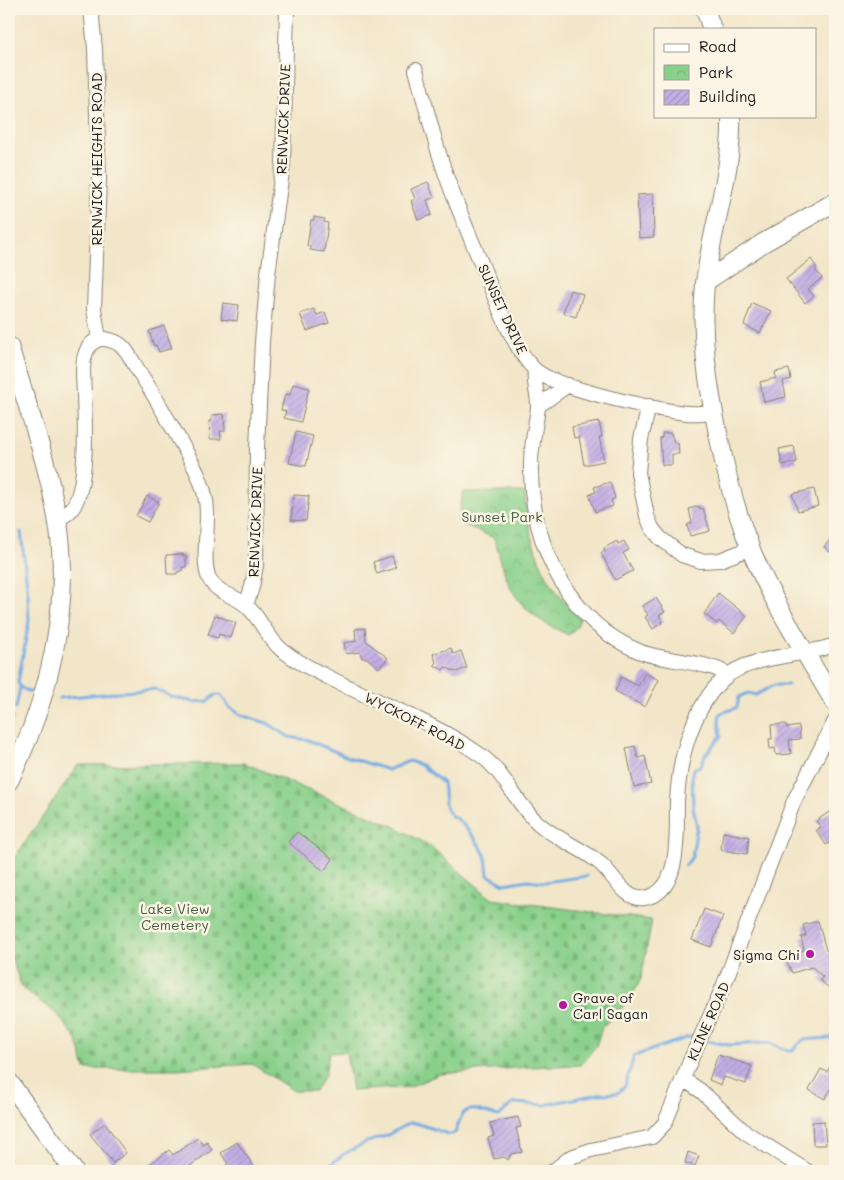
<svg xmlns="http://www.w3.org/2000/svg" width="844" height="1180" viewBox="0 0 844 1180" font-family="Mali,sans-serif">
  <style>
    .cemetery { fill: url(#cemetery-stones); stroke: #527654 }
    .park { fill: url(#park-crowns); stroke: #527654 }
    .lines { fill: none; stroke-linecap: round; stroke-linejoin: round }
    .stream { stroke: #73abe2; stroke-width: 3 }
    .building { fill: url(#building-hatch) }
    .minor-casing { stroke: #878172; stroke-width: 16 }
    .tertiary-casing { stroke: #878172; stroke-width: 20 }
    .minor { stroke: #fff; stroke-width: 14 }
    .tertiary { stroke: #fff; stroke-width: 18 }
    .poi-dot { fill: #b5179e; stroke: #fcf5e5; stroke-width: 2 }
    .labels { text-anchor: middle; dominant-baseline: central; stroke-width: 5; stroke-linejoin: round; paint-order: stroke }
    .street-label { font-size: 14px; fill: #1c1c1c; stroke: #fcf5e5 }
    .park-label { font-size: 14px; fill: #425b43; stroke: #fcf5e5 }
    .poi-label { font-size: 14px; fill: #1c1c1c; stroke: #fcf5e5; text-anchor: end }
  </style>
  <defs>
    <pattern id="cemetery-stones" width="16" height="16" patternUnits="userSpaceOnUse" patternTransform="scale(1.25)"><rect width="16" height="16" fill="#89d08b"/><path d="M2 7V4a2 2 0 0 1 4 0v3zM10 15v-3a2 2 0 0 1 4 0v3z" fill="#76b277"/></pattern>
    <pattern id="park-crowns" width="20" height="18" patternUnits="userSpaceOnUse" patternTransform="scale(1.25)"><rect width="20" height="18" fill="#89d08b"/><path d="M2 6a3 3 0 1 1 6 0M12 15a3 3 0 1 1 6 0" fill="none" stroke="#76b277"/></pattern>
    <pattern id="building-hatch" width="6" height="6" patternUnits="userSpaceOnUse" patternTransform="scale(1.25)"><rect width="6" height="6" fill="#c2ade5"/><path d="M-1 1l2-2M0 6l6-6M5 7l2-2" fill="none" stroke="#a694c4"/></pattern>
  </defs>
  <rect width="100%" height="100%" fill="#fcf5e5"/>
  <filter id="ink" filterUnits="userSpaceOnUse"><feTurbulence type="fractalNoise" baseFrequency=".02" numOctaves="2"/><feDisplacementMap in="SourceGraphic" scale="10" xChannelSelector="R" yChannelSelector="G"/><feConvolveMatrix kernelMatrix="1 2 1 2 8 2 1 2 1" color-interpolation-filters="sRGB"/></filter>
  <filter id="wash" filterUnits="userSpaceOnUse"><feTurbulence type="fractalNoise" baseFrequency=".0096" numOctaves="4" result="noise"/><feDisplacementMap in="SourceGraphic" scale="20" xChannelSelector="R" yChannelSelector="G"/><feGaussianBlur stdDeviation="1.12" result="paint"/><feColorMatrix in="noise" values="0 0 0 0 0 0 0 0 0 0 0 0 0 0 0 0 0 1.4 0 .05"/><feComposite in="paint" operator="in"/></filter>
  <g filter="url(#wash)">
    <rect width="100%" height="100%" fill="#f2e6c9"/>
    <path class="cemetery" d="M 244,763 L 394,826 L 430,846 L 492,899 L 652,920 L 641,979 L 629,1001 L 602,1027 L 596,1046 L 580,1065 L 527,1067 L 440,1074 L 409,1087 L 352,1091 L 346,1052 L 329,1053 L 325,1075 L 315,1091 L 294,1091 L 252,1064 L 176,1069 L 85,1069 L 77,1040 L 57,1014 L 22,988 L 9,951 L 9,866 L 78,765 Z"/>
    <path class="park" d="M 463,492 L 525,492 C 527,540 544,586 580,618 L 577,626 L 569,635 C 547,626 524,612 512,590 C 503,574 500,554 494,538 L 458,522 Z"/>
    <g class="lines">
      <path class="stream" d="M 9,466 L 13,485
        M 21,532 L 28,595 L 29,621 L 18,682 L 20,687 L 31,693
        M 833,668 L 835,667
        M 59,698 L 155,689 L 172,697 L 194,702 L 208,701 L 215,695 L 221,695 L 229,707 L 241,715 L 267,723 L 289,737 L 308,740 L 348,757 L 388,770 L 409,761 L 421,765 L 443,783 C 446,797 441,803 451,816 C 461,818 480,845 485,855 C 487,860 487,868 488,875 L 504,884 L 528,880 L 545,882 L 587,876
        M 16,708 L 20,687
        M 9,728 L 12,718
        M 685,866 L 692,857 L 697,826 L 693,807 L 692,773 L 695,768 L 701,766 L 705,755 L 721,736 L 719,722 L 720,714 C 725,710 732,711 737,707 L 739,697 L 748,693 L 756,695 L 774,685 L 788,685
        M 707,1041 L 729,1045 L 763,1043 L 770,1043 L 788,1051 L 792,1051 L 803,1040 L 829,1038 L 835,1035
        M 322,1171 L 344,1154 L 367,1142 L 386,1136 L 409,1123 L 416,1123 L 448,1134 L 455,1133 C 458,1127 459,1120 462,1115 C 469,1103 489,1115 499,1116 L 511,1105 L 515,1103 L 544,1105 L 598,1094 L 618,1093 L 625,1086 L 634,1056 L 692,1036"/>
    </g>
    <g id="blocks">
      <path class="building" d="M 428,182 L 434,198 L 427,200 L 432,215 L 418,220 L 411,201 L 415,199 L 411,189 Z
        M 653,194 L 654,237 L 639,238 L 637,195 Z
        M 314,217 L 325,219 L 324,222 L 328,223 L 324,252 L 310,250 L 310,246 L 307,246 L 311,220 L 314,220 Z
        M 811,259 L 817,268 L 815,270 L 822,278 L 808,289 L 814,296 L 805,303 L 786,279 Z
        M 570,290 L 583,294 L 576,317 L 563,313 Z
        M 223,303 L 239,305 L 237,321 L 221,319 Z
        M 752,303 L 771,311 L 760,333 L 744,325 Z
        M 314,309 L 317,315 L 325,312 L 329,323 L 307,331 L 300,314 Z
        M 164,326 L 172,348 L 159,352 L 156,345 L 154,346 L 149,331 Z
        M 789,369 L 791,379 L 783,381 L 786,397 L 764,402 L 760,382 L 776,378 L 775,372 Z
        M 293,384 L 309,388 L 301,422 L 284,418 L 286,411 L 281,410 L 285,394 L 290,395 Z
        M 224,414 L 225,431 L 220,431 L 221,439 L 210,439 L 209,421 L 212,421 L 212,415 Z
        M 599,422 L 602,437 L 599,437 L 604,461 L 584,465 L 579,437 L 574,438 L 572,427 Z
        M 296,432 L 313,436 L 306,466 L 289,463 Z
        M 662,433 L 671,433 L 674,443 L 678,443 L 679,454 L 672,454 L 672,465 L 662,465 L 660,438 L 662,438 Z
        M 794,446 L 797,462 L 782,465 L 779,449 Z
        M 610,482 L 615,498 L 611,500 L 613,506 L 595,512 L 589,494 L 596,492 L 594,487 Z
        M 814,489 L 818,506 L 798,511 L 792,494 Z
        M 294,495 L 309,496 L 306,521 L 291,520 Z
        M 147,496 L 159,502 L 148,522 L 136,516 Z
        M 699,506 L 700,509 L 703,508 L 710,531 L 690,536 L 687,525 L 692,523 L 689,509 Z
        M 835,533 L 835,556 L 824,547 Z
        M 617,541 L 618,544 L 624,541 L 629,550 L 623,553 L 633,571 L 615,580 L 601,553 L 605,551 L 604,548 Z
        M 183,554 L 183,556 L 186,556 L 186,567 L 182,567 L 182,571 L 177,572 L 177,574 L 167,574 L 166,555 Z
        M 392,556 L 396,568 L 377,574 L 373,562 Z
        M 718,593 L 747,616 L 734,633 L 719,621 L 717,624 L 704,614 Z
        M 656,598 L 665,612 L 659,615 L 663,622 L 653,629 L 645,617 L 648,615 L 642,606 Z
        M 215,615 L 236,623 L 231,638 L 219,634 L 218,638 L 208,635 Z
        M 365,628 L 366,641 L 388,658 L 379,668 L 367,658 L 362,658 L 360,652 L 346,654 L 344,643 L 356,641 L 355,629 Z
        M 451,648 L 453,654 L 461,651 L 467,668 L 456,672 L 445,667 L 443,670 L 434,665 L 436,662 L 433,654 Z
        M 645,673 L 659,680 L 645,707 L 615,691 L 621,677 L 638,686 Z
        M 786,724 L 787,728 L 799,726 L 800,739 L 789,740 L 791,754 L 776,755 L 775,748 L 770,749 L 769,739 L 772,739 L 771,725 Z
        M 635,746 L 638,758 L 645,756 L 651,784 L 634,787 L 626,748 Z
        M 829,812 L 835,820 L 835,839 L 826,845 L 816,830 L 821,827 L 816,821 Z
        M 297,832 L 333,859 L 324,871 L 288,842 Z
        M 723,832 L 749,837 L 747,854 L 721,850 Z
        M 704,909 L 723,916 L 711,947 L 692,940 Z
        M 818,921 L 826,950 L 835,958 L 835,979 L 828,987 L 820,980 L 823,977 L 812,967 L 792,973 L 787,962 L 788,959 L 787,955 L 804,950 L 801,937 L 806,936 L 803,925 Z
        M 718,1055 L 752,1066 L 746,1084 L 724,1077 L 721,1085 L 709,1080 Z
        M 835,1059 L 835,1082 L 825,1099 L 809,1090 L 821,1069 L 827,1072 Z
        M 518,1117 L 521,1127 L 516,1128 L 522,1152 L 511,1154 L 508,1160 L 504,1157 L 494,1159 L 488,1138 L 494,1136 L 490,1123 Z
        M 824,1121 L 826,1145 L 813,1145 L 812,1122 Z
        M 105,1123 L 126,1153 L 113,1163 L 90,1134 Z
        M 198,1138 L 203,1145 L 207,1142 L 212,1150 L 183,1171 L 179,1166 L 172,1171 L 140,1171 L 169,1150 L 173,1155 Z
        M 237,1142 L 257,1171 L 231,1171 L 226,1165 L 228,1164 L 221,1153 Z
        M 688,1152 L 699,1156 L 695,1166 L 685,1163 Z"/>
    </g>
  </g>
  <g filter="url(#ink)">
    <use href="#blocks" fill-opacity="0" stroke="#878172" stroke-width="1"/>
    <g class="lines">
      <g class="minor-casing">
        <path id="minor" d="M 91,9 L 95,49 L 99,179 L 94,309 L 99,339
          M 416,70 C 425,103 433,137 444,169 C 456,206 473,242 487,278 C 498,305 514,349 534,369 C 553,388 658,410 687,413 C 696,414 704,413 713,412
          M 535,370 C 533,385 539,396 538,408 C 535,429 530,450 531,471 C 532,545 570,624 641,652 C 663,661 714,662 728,675
          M 538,406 L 568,385
          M 649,406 L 641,439 L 638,473 L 647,516 L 652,528 L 660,538 L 682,555 L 701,561 L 720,560 L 751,548
          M 57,518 C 63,516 65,516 69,512 C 89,494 85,422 84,396 C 84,383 81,367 85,355 C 88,345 95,338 105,339 C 112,340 119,343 124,348 C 130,355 134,364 139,372 C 152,391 163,411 175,432 C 187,454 202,476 206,501 C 210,523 201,561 209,578 C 217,594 235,595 247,606 C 261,619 267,638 282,650 C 295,660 309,668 324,675 C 375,702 432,721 479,754 C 505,772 515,803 538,823 C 557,840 583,848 602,865 C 614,876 626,901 644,898 C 683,893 676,828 677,801 C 678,784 680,768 684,752 C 691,726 703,698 723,679 C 749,655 802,657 835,645
          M 246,605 L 252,587 L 256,565 L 257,447 L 262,342 L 268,274 L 283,164 L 287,9
          M 683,1079 L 701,1091 L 745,1132 L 807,1171
          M 553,1171 L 571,1157 L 591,1150 L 652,1137 L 665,1123 L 691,1059 L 723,987 L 794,801 L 835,721"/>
      </g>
      <g class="tertiary-casing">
        <path id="tertiary" d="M 705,9 L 712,29
          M 731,116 C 733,173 711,228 705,284 C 700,336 708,387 719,438 C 727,478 738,519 754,557 C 776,608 807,655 835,703
          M 705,282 L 763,243 L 835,202
          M 9,346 C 26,402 47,459 57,517 C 73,605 48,702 9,781
          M 9,1082 L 74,1171"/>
      </g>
      <use href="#minor" class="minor"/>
      <use href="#tertiary" class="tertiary"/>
    </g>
  </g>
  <g class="poi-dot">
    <circle cx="810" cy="954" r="5"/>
    <circle cx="563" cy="1005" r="5"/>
  </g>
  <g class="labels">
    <g class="street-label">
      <text transform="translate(283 119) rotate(-88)">RENWICK DRIVE</text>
      <text transform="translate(96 159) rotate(-90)">RENWICK HEIGHTS ROAD</text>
      <text transform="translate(503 309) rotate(65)">SUNSET DRIVE</text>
      <text transform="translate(255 522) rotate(-88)">RENWICK DRIVE</text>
      <text transform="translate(415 721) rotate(27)">WYCKOFF ROAD</text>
      <text transform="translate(708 1021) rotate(-66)">KLINE ROAD</text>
    </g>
    <g class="park-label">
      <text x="502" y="516">Sunset Park</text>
      <text x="175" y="908">Lake View<tspan x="175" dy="16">Cemetery</tspan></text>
    </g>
    <g class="poi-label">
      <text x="800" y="954">Sigma Chi</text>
      <text x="573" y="997" text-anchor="start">Grave of<tspan x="573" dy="16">Carl Sagan</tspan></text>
    </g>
  </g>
  <rect width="844" height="1180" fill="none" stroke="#fcf5e5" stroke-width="30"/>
  <rect x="654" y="28" width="162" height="90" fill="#fcf5e5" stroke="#a29e95"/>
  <rect x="664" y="44" width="25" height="8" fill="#ffffff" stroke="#a29e95"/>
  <text x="699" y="52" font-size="15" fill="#1c1c1c">Road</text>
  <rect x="664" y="65" width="25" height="15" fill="url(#park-crowns)" stroke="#a29e95"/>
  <text x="699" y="78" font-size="15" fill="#1c1c1c">Park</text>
  <rect x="664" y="90" width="25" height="15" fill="url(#building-hatch)" stroke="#a29e95"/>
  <text x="699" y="102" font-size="15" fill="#1c1c1c">Building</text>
</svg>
